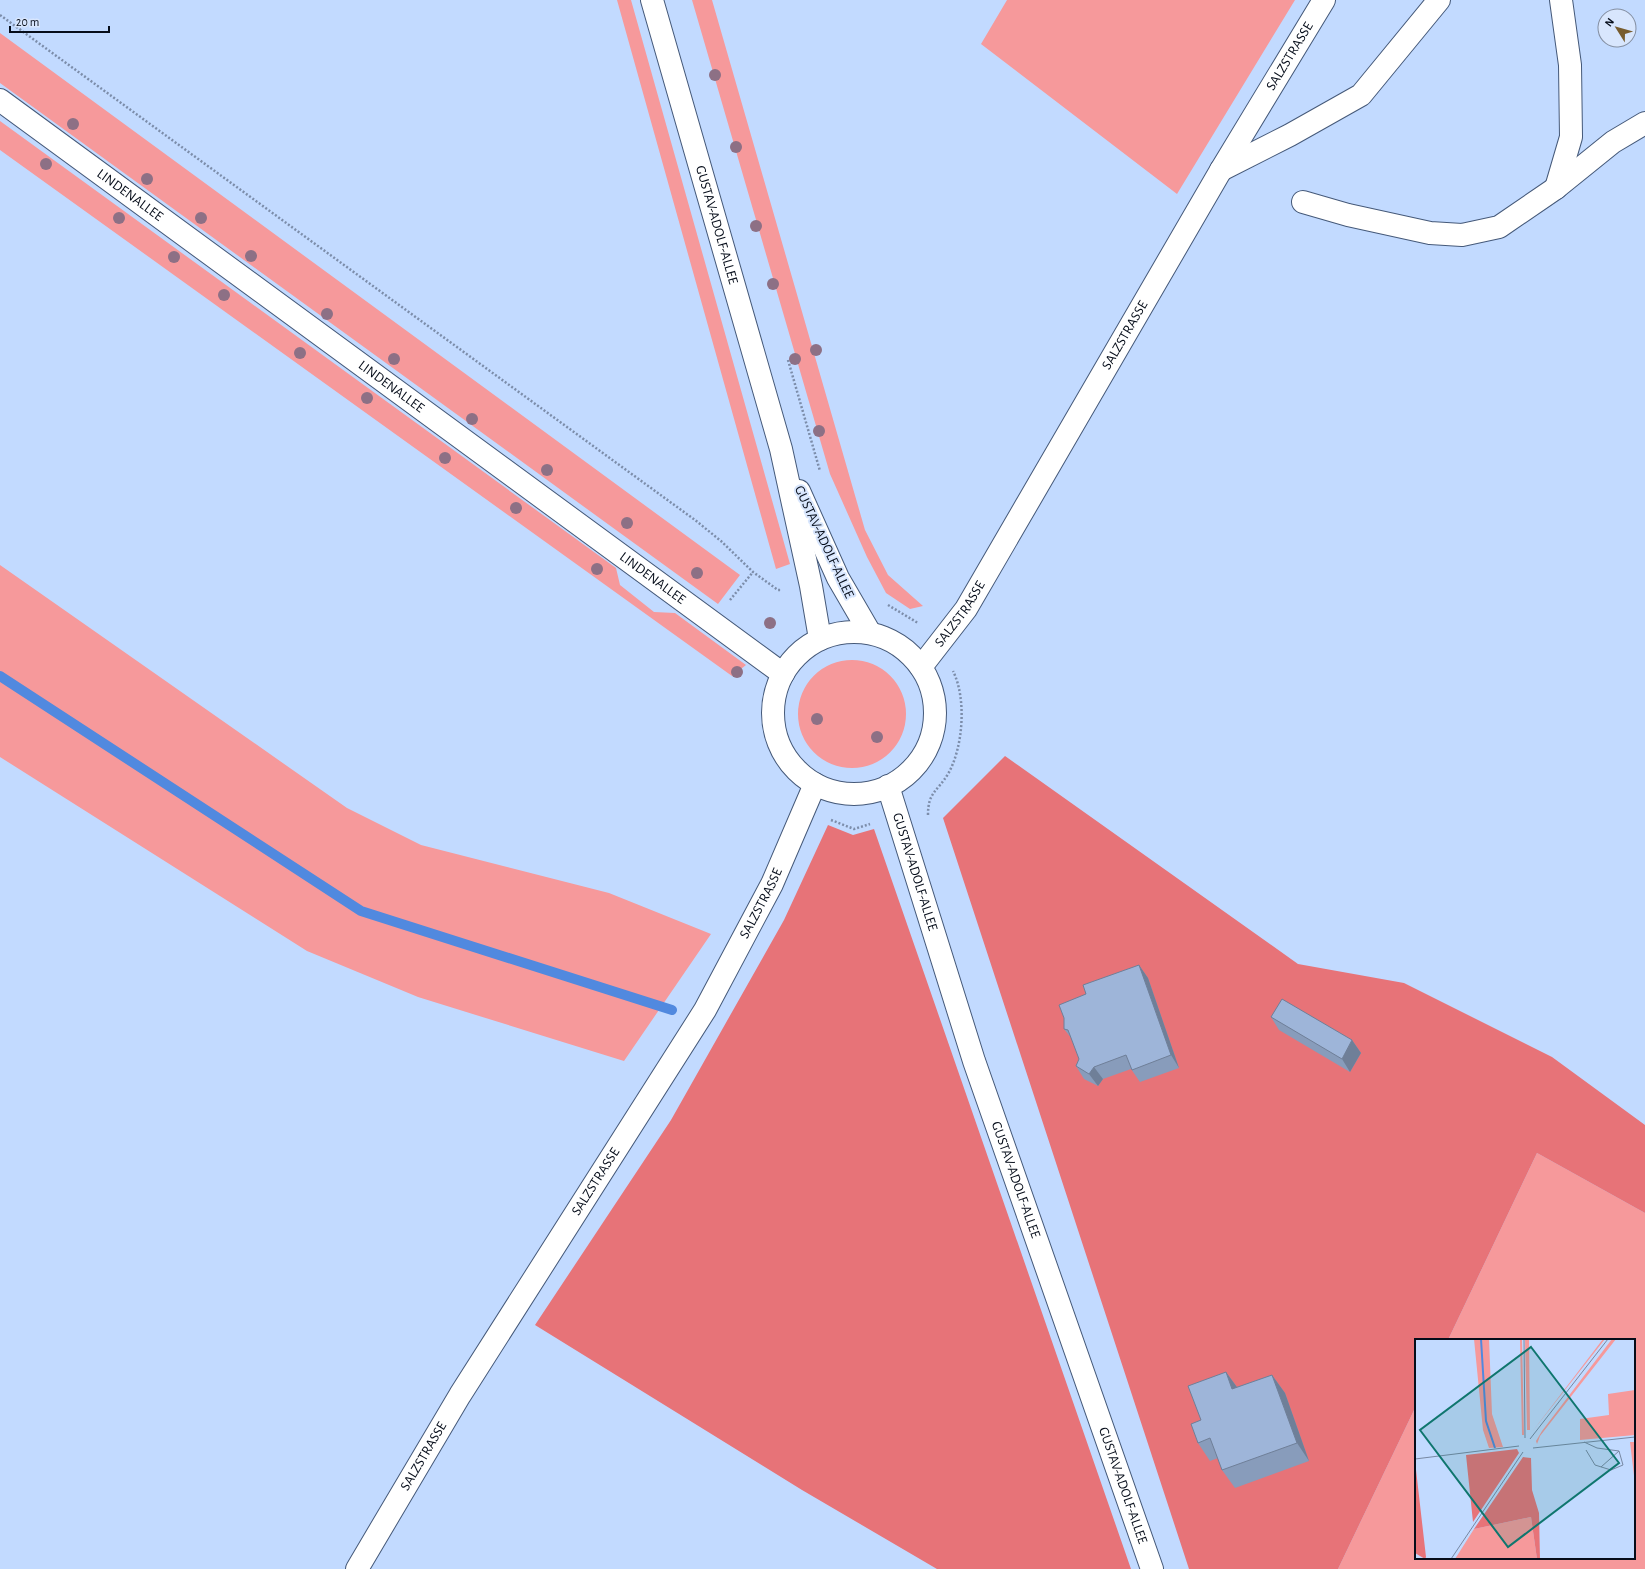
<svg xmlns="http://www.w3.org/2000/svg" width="1645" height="1569" viewBox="0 0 1645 1569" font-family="'Alegreya Sans',sans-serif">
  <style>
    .green { fill: #f6999b }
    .forest { fill: #e77378 }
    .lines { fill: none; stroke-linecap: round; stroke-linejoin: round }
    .stream { stroke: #5189df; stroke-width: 10 }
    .minor-casing { stroke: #455979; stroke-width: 24 }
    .path { stroke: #7c8daa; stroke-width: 2.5; stroke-dasharray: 2 2; stroke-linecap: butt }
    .minor { stroke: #fff; stroke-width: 22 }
    .tree { fill: #8d7085 }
    .wall { fill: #889cbb }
    .shaded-wall { fill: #6f7f98 }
    .building { fill: #9eb5d9; stroke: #6f7f98 }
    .labels { text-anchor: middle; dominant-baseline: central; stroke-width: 4; stroke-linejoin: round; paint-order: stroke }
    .street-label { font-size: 14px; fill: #060d1a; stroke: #d8e6fd }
    .inset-river { fill: none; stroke: #5189df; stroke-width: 2 }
    .inset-road { fill: none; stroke: #7788a3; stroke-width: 1 }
    .view { fill: #0f766e; fill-opacity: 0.15; stroke: #0f766e; stroke-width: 2 }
    .inset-edge { fill: none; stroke: #060d1a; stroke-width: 2 }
  </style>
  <rect width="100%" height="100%" fill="#c2daff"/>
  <path class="green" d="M 617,0 L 631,0 L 790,564 L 776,569 Z
    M 692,0 L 712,0 L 865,530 L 888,575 L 923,606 L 910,609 L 886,593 L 867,557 L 830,474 Z
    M 1007,0 L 1295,0 L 1177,194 L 981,44 Z
    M 0,33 L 740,575 L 718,604 L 0,83 Z
    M 0,121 L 616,568 L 620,585 L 654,612 L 675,613 L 746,665 L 732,676 L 0,150 Z
    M 0,565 L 347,808 L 421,845 L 609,893 L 711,934 L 624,1061 L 418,997 L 307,951 L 0,757 Z
    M798 714a54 54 0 1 1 108 0a54 54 0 1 1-108 0Z
    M 1537,1153 L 1645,1213 L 1645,1569 L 1338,1569 L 1416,1406 L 1416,1558 L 1634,1558 L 1634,1340 L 1448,1340 Z"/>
  <path class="forest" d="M 1005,756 L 1298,964 L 1404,983 L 1552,1057 L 1645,1125 L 1645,1213 L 1537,1153 L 1448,1340 L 1416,1340 L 1416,1406 L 1338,1569 L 1189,1569 L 943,818 Z
    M 828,825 L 853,835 L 874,829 L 1131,1569 L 937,1569 L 802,1490 L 535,1325 L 671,1120 L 784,920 Z"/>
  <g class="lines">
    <path class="stream" d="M 0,676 L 361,911 L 672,1010"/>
    <g class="minor-casing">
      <g id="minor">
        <path id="s1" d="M 652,0 L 781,449 L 811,586 L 820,639"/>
        <path id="s2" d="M 0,100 L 783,674"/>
        <path d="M 1221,170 L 1290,135 L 1361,95 L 1439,0"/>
        <path d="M 1556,188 L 1571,137 L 1570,65 L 1561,0"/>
        <path d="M 1303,202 L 1348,215 L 1430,233 L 1462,235 L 1499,227 L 1556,188 L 1613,142 L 1645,123"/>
        <path d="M 799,491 L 838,578 L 870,633"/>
        <circle cx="854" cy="713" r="81"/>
        <path id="s3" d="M 921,667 L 966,609 L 1221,170 L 1324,0"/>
        <path id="s4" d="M 888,786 L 974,1061 L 1152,1569"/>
        <path id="s5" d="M 357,1569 L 460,1395 L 705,1010 L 772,884 L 815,784"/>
      </g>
    </g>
    <path class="path" d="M 0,15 L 695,520 L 721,541 L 753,572 L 778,590 L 782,590
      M 788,360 L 820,471
      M 730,600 L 753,572
      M 888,605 L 918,623
      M 928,815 C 928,792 937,792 948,774 C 963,748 967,699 953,671
      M 831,820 L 854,829 L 870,824"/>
    <use href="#minor" class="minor"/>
  </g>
  <g class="tree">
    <circle cx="715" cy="75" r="6"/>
    <circle cx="73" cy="124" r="6"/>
    <circle cx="736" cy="147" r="6"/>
    <circle cx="46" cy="164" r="6"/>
    <circle cx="147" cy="179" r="6"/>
    <circle cx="119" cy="218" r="6"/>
    <circle cx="201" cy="218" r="6"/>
    <circle cx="756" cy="226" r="6"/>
    <circle cx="251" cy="256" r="6"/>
    <circle cx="174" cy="257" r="6"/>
    <circle cx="773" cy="284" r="6"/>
    <circle cx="224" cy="295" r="6"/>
    <circle cx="327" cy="314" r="6"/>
    <circle cx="816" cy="350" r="6"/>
    <circle cx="300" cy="353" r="6"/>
    <circle cx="394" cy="359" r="6"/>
    <circle cx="795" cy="359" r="6"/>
    <circle cx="367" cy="398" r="6"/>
    <circle cx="472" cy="419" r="6"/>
    <circle cx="819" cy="431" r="6"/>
    <circle cx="445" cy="458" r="6"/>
    <circle cx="547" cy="470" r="6"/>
    <circle cx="516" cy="508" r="6"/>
    <circle cx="627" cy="523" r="6"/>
    <circle cx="597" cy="569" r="6"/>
    <circle cx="697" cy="573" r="6"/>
    <circle cx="770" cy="623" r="6"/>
    <circle cx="737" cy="672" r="6"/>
    <circle cx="817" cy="719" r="6"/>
    <circle cx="877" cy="737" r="6"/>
  </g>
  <path class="wall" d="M 1139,965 L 1148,978 L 1179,1068 L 1140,1082 L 1131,1069 L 1103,1079 L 1098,1086 L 1084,1079 L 1076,1066 L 1079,1059 L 1072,1039 L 1064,1029 L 1064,1018 L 1086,994 Z
    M 1271,1017 L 1352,1040 L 1361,1053 L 1350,1072 L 1279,1030 Z
    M 1226,1372 L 1237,1387 L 1272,1375 L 1285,1393 L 1309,1461 L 1235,1488 L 1222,1470 L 1218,1458 L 1210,1461 L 1198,1443 Z"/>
  <path class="shaded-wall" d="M 1139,965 L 1148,978 L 1179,1068 L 1171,1055 Z
    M 1352,1040 L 1361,1053 L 1350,1072 L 1342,1059 Z
    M 1094,1067 L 1103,1079 L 1098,1086 L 1089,1074 Z
    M 1226,1372 L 1239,1390 L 1232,1389 Z
    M 1272,1375 L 1285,1393 L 1309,1461 L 1297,1443 Z"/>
  <path class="building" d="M 1139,965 L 1171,1055 L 1132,1070 L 1126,1055 L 1094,1067 L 1089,1074 L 1076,1066 L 1079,1059 L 1068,1030 L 1064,1029 L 1064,1018 L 1059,1005 L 1086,994 L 1083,985 Z
    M 1282,999 L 1352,1040 L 1342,1059 L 1271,1017 Z
    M 1226,1372 L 1232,1389 L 1272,1375 L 1297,1443 L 1222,1470 L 1210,1438 L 1198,1443 L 1191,1424 L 1201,1420 L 1188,1386 Z"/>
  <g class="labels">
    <g class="street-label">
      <text stroke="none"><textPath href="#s3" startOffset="714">SALZSTRASSE</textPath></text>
      <text stroke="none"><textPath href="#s2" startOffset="161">LINDENALLEE</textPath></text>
      <text stroke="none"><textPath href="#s1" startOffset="234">GUSTAV-ADOLF-ALLEE</textPath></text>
      <text stroke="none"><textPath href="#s3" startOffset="390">SALZSTRASSE</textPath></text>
      <text stroke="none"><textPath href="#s2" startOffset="485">LINDENALLEE</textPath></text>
      <text transform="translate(824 542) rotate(65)">GUSTAV-ADOLF-ALLEE</text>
      <text stroke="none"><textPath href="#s2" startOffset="809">LINDENALLEE</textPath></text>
      <text stroke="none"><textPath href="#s3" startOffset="66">SALZSTRASSE</textPath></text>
      <text stroke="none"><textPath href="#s4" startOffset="90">GUSTAV-ADOLF-ALLEE</textPath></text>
      <text stroke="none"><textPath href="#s5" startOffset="779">SALZSTRASSE</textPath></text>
      <text stroke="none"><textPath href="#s4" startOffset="414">GUSTAV-ADOLF-ALLEE</textPath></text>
      <text stroke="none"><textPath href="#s5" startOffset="455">SALZSTRASSE</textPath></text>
      <text stroke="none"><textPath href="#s5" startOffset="131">SALZSTRASSE</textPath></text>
      <text stroke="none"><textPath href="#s4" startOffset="738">GUSTAV-ADOLF-ALLEE</textPath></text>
    </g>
  </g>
  <g transform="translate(1415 1339)">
    <rect width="220" height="220" fill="#c2daff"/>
    <path d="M 59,0 L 74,0 L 77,75 L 88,108 L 74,109 L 68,91 ZM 105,0 L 107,0 L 109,96 L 107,96 ZM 110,0 L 114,0 L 115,91 L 112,91 ZM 188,0 L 190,0 L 117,93 ZM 197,0 L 201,0 L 125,97 L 122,105 L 121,102 L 127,92 ZM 220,51 L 220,96 L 165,101 L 165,80 L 194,76 L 193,55 ZM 215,103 L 220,103 L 220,145 ZM 116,178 L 122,220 L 40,220 L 59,190 Z" fill="#f6999b"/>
    <path d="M 102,110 L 104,114 L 58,183 L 51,116 ZM 108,118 L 116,119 L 117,151 L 124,174 L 125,220 L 122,220 L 116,178 L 59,190 ZM 0,122 L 11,218 L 10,220 L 0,214 Z" fill="#e77378"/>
    <path class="inset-river" d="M 66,0 L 71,82 L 80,109"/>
    <path class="inset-road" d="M 109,0 L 110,99M 115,100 L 193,0M 169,103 L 182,109 L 204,112 L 208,126 L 196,131 L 180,126 L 171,111M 118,109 L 220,98M 0,120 L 104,107M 186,128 L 204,112M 36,220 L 108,113"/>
    <path class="view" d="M 116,8 L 204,124 L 93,208 L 5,91 Z"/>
    <rect width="220" height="220" class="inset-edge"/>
  </g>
  <g transform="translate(1617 28) rotate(307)"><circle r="19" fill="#d8e6fd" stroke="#848fa2"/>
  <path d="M0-3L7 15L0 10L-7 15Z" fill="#775c2e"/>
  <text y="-6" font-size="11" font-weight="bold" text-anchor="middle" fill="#060d1a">N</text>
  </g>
  <path d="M10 26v6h99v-6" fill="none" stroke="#060d1a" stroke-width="2"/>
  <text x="16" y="26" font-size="12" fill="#060d1a" stroke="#d8e6fd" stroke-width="3" paint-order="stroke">20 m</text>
</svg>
